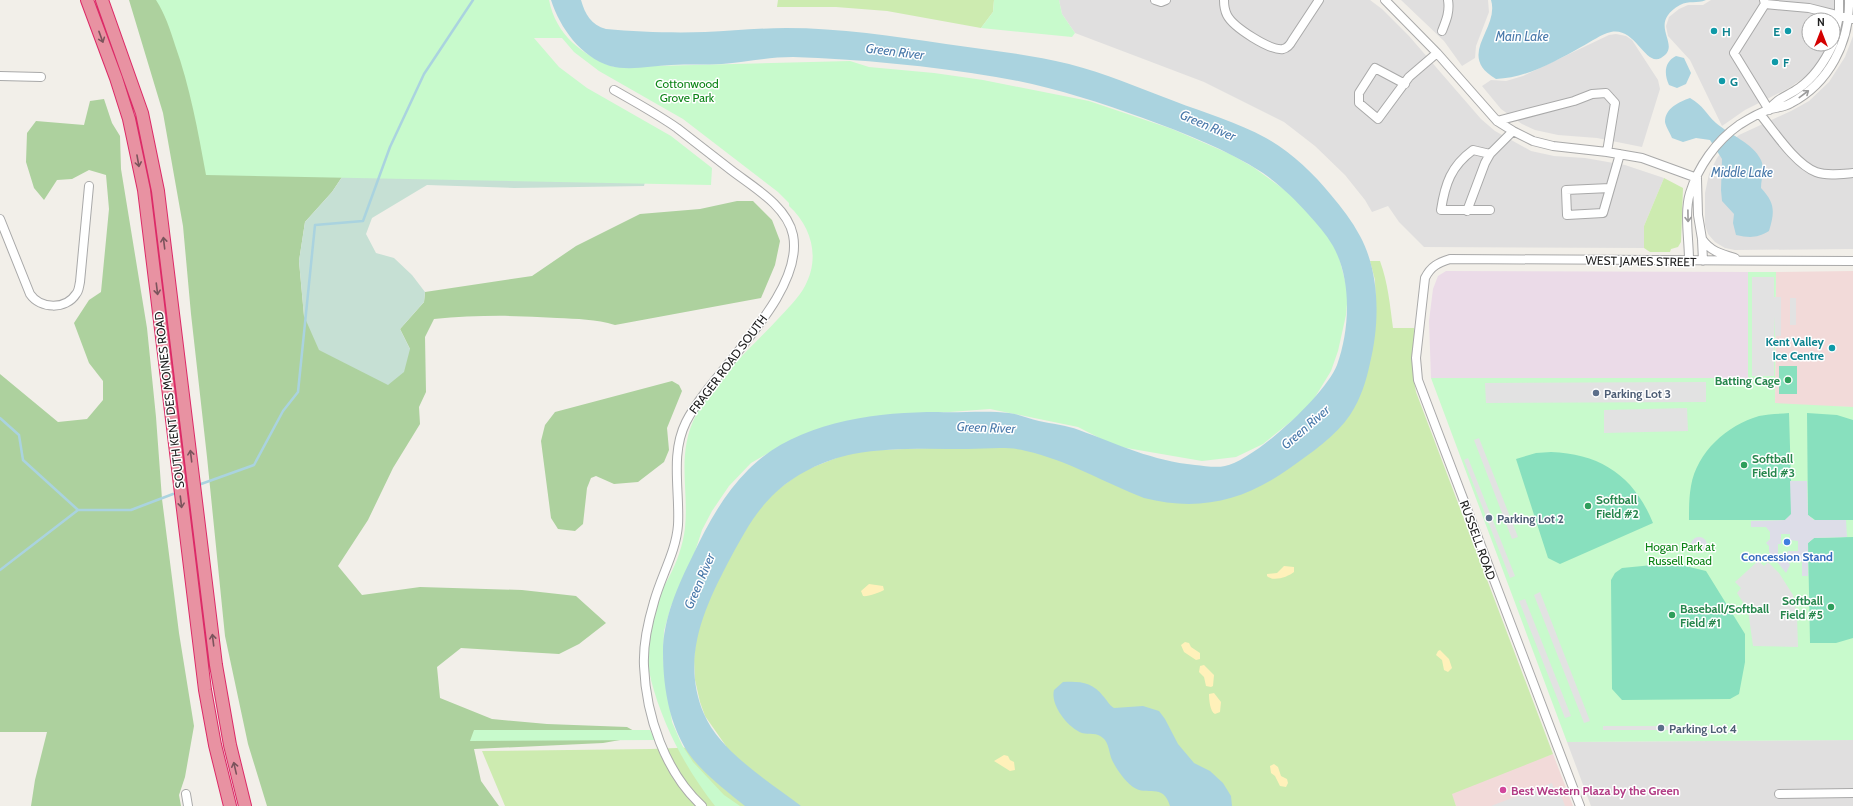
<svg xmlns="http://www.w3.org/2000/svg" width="1853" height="806" viewBox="0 0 1853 806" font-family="Cabin,sans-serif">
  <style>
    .residential { fill: #e0dfdf }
    .commercial { fill: #f2dad9 }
    .industrial { fill: #ebdbe8 }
    .grass { fill: #cdebb0 }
    .forest { fill: #add19e }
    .wetland { fill: #c6e0d4 }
    .sand { fill: #fff1ba }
    .park { fill: #c8facc }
    .pitch { fill: #88e0be }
    .parking { fill: #e2e2e2 }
    .plaza { fill: #dddde8; fill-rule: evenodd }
    .water { fill: #aad3df }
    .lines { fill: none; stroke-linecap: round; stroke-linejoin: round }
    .stream { stroke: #aad3df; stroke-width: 2.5 }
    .minor-casing { stroke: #a9a9a9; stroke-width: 10 }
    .highway-casing { stroke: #dc2a67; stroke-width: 14 }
    .minor { stroke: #fff; stroke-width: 8 }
    .highway { stroke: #e892a2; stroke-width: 12 }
    .oneway { stroke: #7b545c }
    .oneway2 { stroke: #9c9c9c }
    .culture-dot { fill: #0f9aa8; stroke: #fff; stroke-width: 1.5 }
    .leisure-dot { fill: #2e9e5b; stroke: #fff; stroke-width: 1.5 }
    .service-dot { fill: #5c6f8a; stroke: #fff; stroke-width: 1.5 }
    .shop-dot { fill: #3f7fe0; stroke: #fff; stroke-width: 1.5 }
    .hotel-dot { fill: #d1479c; stroke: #fff; stroke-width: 1.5 }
    .labels { text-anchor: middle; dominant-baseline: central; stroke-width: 3; stroke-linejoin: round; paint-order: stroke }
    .culture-label { font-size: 12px; font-weight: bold; fill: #0d838f; stroke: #fff; text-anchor: start }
    .park-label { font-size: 12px; fill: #0c8416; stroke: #fff }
    .street-label { font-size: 12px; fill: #222; stroke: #fff }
    .leisure-label { font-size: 12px; font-weight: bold; fill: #27864d; stroke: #fff; text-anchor: start }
    .service-label { font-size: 12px; font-weight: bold; fill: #4e5e75; stroke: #fff; text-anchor: start }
    .shop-label { font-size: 12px; font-weight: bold; fill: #366cbe; stroke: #fff }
    .hotel-label { font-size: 12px; font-weight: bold; fill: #b23c85; stroke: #fff; text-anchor: start }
    .water-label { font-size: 13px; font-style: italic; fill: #4a7aab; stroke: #fff }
  </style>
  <rect width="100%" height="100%" fill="#f2efe9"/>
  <path class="residential" d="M 1059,0 L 1370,0 L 1382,9 L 1409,36 L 1481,119 L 1495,131 L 1531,151 L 1554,156 L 1585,158 L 1625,165 L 1664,178 L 1644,226 L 1644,248 L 1424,247 L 1399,222 L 1388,206 L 1372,212 L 1365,200 L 1345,175 L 1315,146 L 1284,122 L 1204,82 L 1075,33 L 1062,14 Z
    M 1401,0 L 1488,0 L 1489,12 L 1476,46 L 1475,58 L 1462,66 L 1444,41 Z
    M 1711,0 L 1836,0 L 1833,34 L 1833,20 L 1809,20 L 1809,44 L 1829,44 L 1820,62 L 1809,74 L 1789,88 L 1745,110 L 1722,126 L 1690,60 L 1668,36 L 1666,26 L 1669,17 L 1679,9 L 1688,5 L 1703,5 Z
    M 1616,34 L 1626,36 L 1632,40 L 1658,80 L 1660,89 L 1642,147 L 1597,138 L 1558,135 L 1535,130 L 1522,124 L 1501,109 L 1482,86 L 1491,80 L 1506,81 L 1523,76 L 1609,35 Z
    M 1853,36 L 1853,249 L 1735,250 L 1725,248 L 1715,242 L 1708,234 L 1705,225 L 1705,193 L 1709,174 L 1717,158 L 1726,146 L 1739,135 L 1791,111 L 1809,101 L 1829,82 L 1845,57 Z
    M 1853,740 L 1853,806 L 1591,806 L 1567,742 Z"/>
  <path class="commercial" d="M 1853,271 L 1853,407 L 1775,406 L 1776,272 Z
    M 1553,754 L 1573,806 L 1456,806 L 1450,790 Z"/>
  <path class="industrial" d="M 1446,271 L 1748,272 L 1749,378 L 1431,378 L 1429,321 L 1433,289 L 1438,276 Z"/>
  <path class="grass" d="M 778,0 L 994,0 L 993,12 L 981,28 L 887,11 L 836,7 L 777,7 Z
    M 1664,178 L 1683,188 L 1681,242 L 1678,247 L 1671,249 L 1670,252 L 1650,252 L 1644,248 L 1644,226 Z
    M 1370,261 L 1380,261 C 1388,283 1390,305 1393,328 L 1414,328 L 1413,376 L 1416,392 L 1553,754 L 1452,794 L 1456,806 L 505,806 L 482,751 L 651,749 L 726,746 L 705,716 L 700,702 L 695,680 L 694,660 L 696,639 L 702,617 L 709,597 L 740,537 L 760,507 L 769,496 L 803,471 L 854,451 L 1007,445 L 1258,485 L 1376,316 L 1375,280 Z"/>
  <path class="forest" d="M 129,0 L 362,0 L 352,162 L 332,192 L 305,222 L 299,261 L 304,316 L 410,349 L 400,329 L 424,302 L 425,292 L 532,276 L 576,246 L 640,214 L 700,209 L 737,201 L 753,201 L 772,220 L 780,241 L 775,265 L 761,298 L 615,325 C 596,319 577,319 557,318 C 516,315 475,315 434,319 L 425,337 L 426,392 L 419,407 L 420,424 L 393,468 L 368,520 L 338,566 L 362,595 L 420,587 L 522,590 L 576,596 L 606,623 L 579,644 L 559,654 L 461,648 L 437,667 L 440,698 L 492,719 L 547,724 L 627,727 L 643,736 L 603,743 L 474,749 L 481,781 L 499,806 L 267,806 L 248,744 L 225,636 L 207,457 L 191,314 L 183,226 L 163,113 Z
    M 104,99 L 112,123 L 120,136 L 121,169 L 147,328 L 156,417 L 162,499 L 179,633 L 194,726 L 185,777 L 179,795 L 181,806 L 31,806 L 35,780 L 47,732 L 0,732 L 0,374 L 58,422 L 87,419 L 103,400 L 103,381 L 89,363 L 74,323 L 89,300 L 101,292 L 109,209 L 106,175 L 89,170 L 72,179 L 57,180 L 44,200 L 34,188 L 26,162 L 27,133 L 36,121 L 84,125 L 90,101 Z
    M 672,381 L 679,385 L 682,391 L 667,428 L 669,450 L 664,462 L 638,482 L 614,484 L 596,476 L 591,478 L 587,488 L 583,524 L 575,531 L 558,529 L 551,518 L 541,441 L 545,425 L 555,412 Z"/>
  <path class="wetland" d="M 415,0 L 434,0 L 521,22 L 548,59 L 652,153 L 644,186 L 514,188 L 427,185 L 372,218 L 366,234 L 376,253 L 394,258 L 412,275 L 425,292 L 424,302 L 400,329 L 410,349 L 404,372 L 388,385 L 319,350 L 304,316 L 299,261 L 305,222 L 332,192 L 352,162 Z"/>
  <path class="sand" d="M 1284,566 L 1294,567 L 1294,572 C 1288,577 1273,582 1267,576 L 1267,574 L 1277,573 Z
    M 869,584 L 883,586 L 884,590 C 881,592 867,597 863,596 L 861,591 Z
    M 1185,642 L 1189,643 L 1191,647 L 1200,653 L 1200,659 L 1196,660 L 1184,652 L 1181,645 Z
    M 1440,650 L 1449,659 L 1452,668 L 1448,672 L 1444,670 L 1442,660 L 1436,655 L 1438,651 Z
    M 1204,665 L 1214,675 L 1213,686 L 1211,687 L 1206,686 L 1204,677 L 1199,672 L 1200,666 Z
    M 1214,693 L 1221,702 L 1220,712 L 1215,714 C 1210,712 1209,699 1209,694 Z
    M 1004,755 L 1008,756 L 1010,760 L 1014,762 L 1015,770 L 1010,771 L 994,761 Z
    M 1274,764 L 1278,767 L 1281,776 L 1287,779 L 1288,783 L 1286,787 L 1280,786 L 1275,776 L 1271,773 L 1270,766 Z"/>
  <path class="park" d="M 156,0 L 549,0 C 556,35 582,55 614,67 L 850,61 L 869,67 L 934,73 L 983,80 L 1089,101 L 1172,129 L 1230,154 L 1253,167 L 1297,199 L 1332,241 L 1339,257 L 1348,293 L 1346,315 L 1338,351 L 1331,371 L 1309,407 L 1263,444 L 1236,457 L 1202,461 L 1115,446 L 1078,427 L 990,409 L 936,413 L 813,432 L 777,448 L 751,463 L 729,486 L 712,511 L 702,530 L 685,583 L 671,606 L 664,631 L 663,659 L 672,722 L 682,745 L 693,762 L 724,795 L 740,806 L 715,806 C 686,769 663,726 651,680 C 650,672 646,664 646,657 C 645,648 652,613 655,603 C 658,594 665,585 669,577 C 677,562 683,545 685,528 C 689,488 676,454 696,415 C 713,381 751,348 777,320 C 787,309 798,299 805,286 C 820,258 812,227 789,206 L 789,203 L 778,192 L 683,119 L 599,71 L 574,52 L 562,38 L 534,38 L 559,67 L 587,88 L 671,136 L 712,168 L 711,185 L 206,175 C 198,131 190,87 175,45 C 170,29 165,14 156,0 Z
    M 994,0 L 1059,0 L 1062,14 L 1075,33 L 1072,37 L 981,28 L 993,12 Z
    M 1748,272 L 1776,272 L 1775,403 L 1853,407 L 1853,740 L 1567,742 L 1431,378 L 1748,378 Z
    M 474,730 L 650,730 L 655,740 L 470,741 Z"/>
  <path class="pitch" d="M 1779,366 L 1797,366 L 1797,394 L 1779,394 Z
    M 1789,413 L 1792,514 L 1785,520 L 1689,520 C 1689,508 1689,497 1691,486 C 1697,452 1727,425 1759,416 C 1768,414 1779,414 1789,413 Z
    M 1807,413 L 1837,415 L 1853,420 L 1853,520 L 1815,520 L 1808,515 Z
    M 1551,452 C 1601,454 1634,476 1653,523 L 1560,564 L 1548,558 L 1516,459 L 1536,453 Z
    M 1853,537 L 1853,638 L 1836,643 L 1810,643 L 1808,543 L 1814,538 Z
    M 1673,563 L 1706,571 L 1745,634 L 1745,662 L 1739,694 L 1730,699 L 1622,700 L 1612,689 L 1611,580 L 1615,573 L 1622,568 Z"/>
  <path class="parking" d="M 1752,277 L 1774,277 L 1774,297 L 1781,297 L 1781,336 L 1775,336 L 1774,316 L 1774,376 L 1752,376 Z
    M 1790,298 L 1796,298 L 1796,325 L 1790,325 Z
    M 1706,382 L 1706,402 L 1486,403 L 1485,383 Z
    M 1687,408 L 1688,431 L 1604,433 L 1604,410 Z
    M 1479,438 L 1518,537 L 1512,539 L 1474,440 Z
    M 1468,458 L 1515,576 L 1510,578 L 1464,460 Z
    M 1758,561 L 1764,566 L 1768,562 L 1779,573 L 1793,595 L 1797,616 L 1798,647 L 1753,646 L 1748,610 L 1737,593 L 1741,588 L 1735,582 Z
    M 1540,592 L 1590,721 L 1584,723 L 1534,595 Z
    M 1525,599 L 1571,716 L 1565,718 L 1519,601 Z
    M 1603,726 L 1718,726 L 1718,730 L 1603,730 Z
    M 1552,783 L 1557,797 L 1561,795 L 1565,806 L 1491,806 Z"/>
  <path class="plaza" d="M 1790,481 L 1807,481 L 1808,515 L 1814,520 L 1846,520 L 1847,537 L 1814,538 L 1808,543 L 1808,576 L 1802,576 L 1802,562 L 1798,559 L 1795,559 L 1792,562 L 1790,560 L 1788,562 L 1790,565 L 1786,573 L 1769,552 L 1769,546 L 1766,543 L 1770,539 L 1770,532 L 1766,527 L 1751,527 L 1751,521 L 1785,520 L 1791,514 ZM 1781,534 L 1790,534 L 1790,540 L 1798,541 L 1798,551 L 1788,551 L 1787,554 L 1778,554 L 1778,544 L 1781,544 Z
    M1691 545a8 8 0 1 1 16 0a8 8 0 1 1-16 0Z"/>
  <path class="water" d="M 551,0 L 581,0 C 585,14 591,25 606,29 C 637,32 674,33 705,32 C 732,31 759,28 786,28 C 840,28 893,36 946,44 C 987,50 1028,54 1069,64 C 1105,73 1139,88 1174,101 C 1205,113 1237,122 1266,138 C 1291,152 1313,173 1331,195 C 1342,208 1352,221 1360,236 C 1380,273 1380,323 1370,363 C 1366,382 1361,398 1350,415 C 1336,436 1311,453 1290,468 C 1244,501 1199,512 1144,498 C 1105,483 1067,460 1026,451 C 1008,446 987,449 968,449 C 930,449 890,447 853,454 C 823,460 793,475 772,496 C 754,514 743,535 731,557 C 705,606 680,658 704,714 C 720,752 770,782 801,806 L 745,806 C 729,793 713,781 699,766 C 671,737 663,691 663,652 C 663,619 678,585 693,555 C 707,525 724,494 748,470 C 795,422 874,412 938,412 C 961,413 987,410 1009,413 C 1019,414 1029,419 1039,421 C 1052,424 1066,425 1079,430 C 1117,444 1153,461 1195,465 C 1205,466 1216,468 1225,466 C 1255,460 1326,394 1337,365 C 1350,329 1352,280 1333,246 C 1326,234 1317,224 1308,214 C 1294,198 1280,185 1263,173 C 1226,149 1184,133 1143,118 C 1095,101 1046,85 996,77 C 930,66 859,59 793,57 C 769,57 745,62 722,64 C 705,65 688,64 671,65 C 651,66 629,71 610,66 C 581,57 560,28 551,0 Z
    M 1491,0 L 1706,0 C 1697,4 1689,0 1680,5 C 1645,25 1684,45 1661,58 C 1645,67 1636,27 1611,32 C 1601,34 1591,42 1581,47 C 1556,61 1526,78 1496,79 C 1455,55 1500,29 1491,0 Z
    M 1676,56 L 1684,58 L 1691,73 L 1686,84 L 1677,88 L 1669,85 C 1664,74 1664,62 1676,56 Z
    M 1690,98 C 1704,106 1705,113 1716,123 C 1730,135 1753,143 1761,160 C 1765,169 1761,179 1761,188 C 1775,203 1775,211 1769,231 C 1757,238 1750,238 1736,235 L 1733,223 L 1734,214 L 1722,201 L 1721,190 L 1722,159 L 1710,140 L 1696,138 L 1683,142 L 1672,138 C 1670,133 1666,127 1665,122 C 1665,108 1679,102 1690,98 Z
    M 1063,682 C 1079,681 1093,682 1103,696 C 1107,700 1109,705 1114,708 L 1143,706 L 1159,711 L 1165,719 L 1178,744 L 1194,763 L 1210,771 L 1223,783 L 1231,796 L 1232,806 L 1170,806 C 1163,782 1147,797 1133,787 C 1124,780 1117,770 1112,760 C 1109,753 1109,743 1103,738 C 1097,732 1089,735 1082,733 C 1068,728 1050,705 1054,690 Z"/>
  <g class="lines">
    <path class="stream" d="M 0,418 L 19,435 L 23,460 L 78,510
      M 201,484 L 254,465 L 283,411 L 298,392 L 315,225 L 363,221 L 390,147 L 424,74 L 473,0
      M 0,570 L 78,510 L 131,510 L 173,494"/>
    <g class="minor-casing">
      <path id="minor" d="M 1155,0 L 1161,2 L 1166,0
        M 1224,0 C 1224,5 1225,11 1227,15 C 1233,27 1270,51 1283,49 C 1287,48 1290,45 1292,41 L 1319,0
        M 1385,0 L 1437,53 L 1497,121 L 1513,131 L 1533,141 L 1553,146 L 1607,152 L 1642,158 L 1697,178
        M 1764,0 L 1765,4 L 1734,53 L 1769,110
        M 1765,4 L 1809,8 L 1853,19
        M 1442,31 C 1446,21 1450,12 1448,0
        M 1833,44 L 1839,16 L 1839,0
        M 0,76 L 41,77
        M 1405,84 L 1375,68 L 1359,93 L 1359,103 L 1378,119 L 1409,77 L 1437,53
        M 614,90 C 635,102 657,114 677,128 C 695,142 713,156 731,170 C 753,187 787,206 793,235 C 805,295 711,372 686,422 C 670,454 680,491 678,525 C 676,552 661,576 654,602 C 648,622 643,646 644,666 C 646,716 665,772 702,806
        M 1769,110 C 1777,98 1788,96 1799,88 C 1815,77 1825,61 1833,44
        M 1760,114 C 1774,131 1795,164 1816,172 C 1827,176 1841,174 1853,173
        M 1497,121 L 1574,101 L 1592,94 L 1606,93 L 1615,103 L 1607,152
        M 1697,179 L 1698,215 L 1702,239 L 1703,261
        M 1610,188 L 1566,190 L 1567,215 L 1603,213 L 1620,154
        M 1490,210 L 1441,210 C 1445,184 1451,166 1473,150 L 1490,154
        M 1467,211 L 1485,163 L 1490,154 L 1513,131
        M 0,219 L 30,294 C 40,309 66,310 76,294 C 79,291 79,286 80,282 L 89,186
        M 1702,239 C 1710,251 1721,254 1735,258
        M 1689,260 C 1689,240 1684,212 1690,193 C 1698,167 1716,141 1739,125 C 1747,120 1758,113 1768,110 C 1776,107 1783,108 1791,103 C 1829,83 1850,42 1849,0
        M 186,794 L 188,806
        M 1779,794 L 1853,793
        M 1580,806 L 1418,380 L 1416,358 L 1425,278 C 1431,266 1438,263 1450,259 L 1853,261"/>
    </g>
    <g class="highway-casing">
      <path id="highway" d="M 87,0 L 116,78 L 129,119 L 144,190 L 205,690 L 215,745 L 230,806
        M 102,0 L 142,113 L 158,191 L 216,665 L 230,745 L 245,806"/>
    </g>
    <use href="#minor" class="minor"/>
    <use href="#highway" class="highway"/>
  </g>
  <defs><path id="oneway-shaft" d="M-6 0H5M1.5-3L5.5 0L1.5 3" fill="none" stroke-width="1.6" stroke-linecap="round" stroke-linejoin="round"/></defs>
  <g class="oneway">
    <use href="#oneway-shaft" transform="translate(101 37) rotate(70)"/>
    <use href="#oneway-shaft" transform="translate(138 161) rotate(80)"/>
    <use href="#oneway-shaft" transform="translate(164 243) rotate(-97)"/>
    <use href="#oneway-shaft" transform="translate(157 289) rotate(83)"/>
    <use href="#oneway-shaft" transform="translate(191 456) rotate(-97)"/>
    <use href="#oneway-shaft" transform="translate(181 502) rotate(83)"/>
    <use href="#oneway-shaft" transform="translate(213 640) rotate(-97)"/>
    <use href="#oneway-shaft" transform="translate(235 768) rotate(-103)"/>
  </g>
  <g class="oneway2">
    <use href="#oneway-shaft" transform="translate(1804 94) rotate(-37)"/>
    <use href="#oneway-shaft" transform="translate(1688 216) rotate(89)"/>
  </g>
  <g class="culture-dot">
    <circle cx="1714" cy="31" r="4"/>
    <circle cx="1788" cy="31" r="4"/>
    <circle cx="1775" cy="62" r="4"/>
    <circle cx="1722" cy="81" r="4"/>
    <circle cx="1832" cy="348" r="4"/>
  </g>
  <g class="leisure-dot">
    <circle cx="1788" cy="380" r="4"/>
    <circle cx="1744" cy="465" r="4"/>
    <circle cx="1588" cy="506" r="4"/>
    <circle cx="1831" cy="607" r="4"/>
    <circle cx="1672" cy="615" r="4"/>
  </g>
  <g class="service-dot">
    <circle cx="1596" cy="393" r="4"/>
    <circle cx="1489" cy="518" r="4"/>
    <circle cx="1661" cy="728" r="4"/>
  </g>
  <circle class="shop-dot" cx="1787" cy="542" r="4"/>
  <circle class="hotel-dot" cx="1503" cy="790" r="4"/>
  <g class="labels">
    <g class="culture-label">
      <text x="1722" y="31">H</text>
      <text x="1780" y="31" text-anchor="end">E</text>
      <text x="1783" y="62">F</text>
      <text x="1730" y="81">G</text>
      <text x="1824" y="341" text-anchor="end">Kent Valley<tspan x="1824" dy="14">Ice Centre</tspan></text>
    </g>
    <g class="park-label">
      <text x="687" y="83">Cottonwood<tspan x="687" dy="14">Grove Park</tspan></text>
      <text x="1680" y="546">Hogan Park at<tspan x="1680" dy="14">Russell Road</tspan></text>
    </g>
    <g class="street-label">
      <text transform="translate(1641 261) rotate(1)">WEST JAMES STREET</text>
      <text transform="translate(728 364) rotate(-53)">FRAGER ROAD SOUTH</text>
      <text transform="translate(169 400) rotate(-97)">SOUTH KENT DES MOINES ROAD</text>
      <text transform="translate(1478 540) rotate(70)">RUSSELL ROAD</text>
    </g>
    <g class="leisure-label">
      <text x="1780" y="380" text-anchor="end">Batting Cage</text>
      <text x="1752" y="458">Softball<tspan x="1752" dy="14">Field #3</tspan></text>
      <text x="1596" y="499">Softball<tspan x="1596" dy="14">Field #2</tspan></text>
      <text x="1823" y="600" text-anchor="end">Softball<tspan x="1823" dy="14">Field #5</tspan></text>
      <text x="1680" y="608">Baseball/Softball<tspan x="1680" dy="14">Field #1</tspan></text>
    </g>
    <g class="service-label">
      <text x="1604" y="393">Parking Lot 3</text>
      <text x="1497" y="518">Parking Lot 2</text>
      <text x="1669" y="728">Parking Lot 4</text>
    </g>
    <g class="shop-label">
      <text x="1787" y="556">Concession Stand</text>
    </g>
    <g class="hotel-label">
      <text x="1511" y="790">Best Western Plaza by the Green</text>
    </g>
    <g class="water-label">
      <text x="1522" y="36">Main Lake</text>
      <text transform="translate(895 51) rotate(7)">Green River</text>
      <text transform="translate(1208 125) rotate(23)">Green River</text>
      <text x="1742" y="172">Middle Lake</text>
      <text transform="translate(986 427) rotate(2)">Green River</text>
      <text transform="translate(1305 427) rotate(-41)">Green River</text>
      <text transform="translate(699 581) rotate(-67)">Green River</text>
    </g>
  </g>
  <g transform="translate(1821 32)"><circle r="19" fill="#ffffff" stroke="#a7a7a7"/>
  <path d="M0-3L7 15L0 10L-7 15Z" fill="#d40000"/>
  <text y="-6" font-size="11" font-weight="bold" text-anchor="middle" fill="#222222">N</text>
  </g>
</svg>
